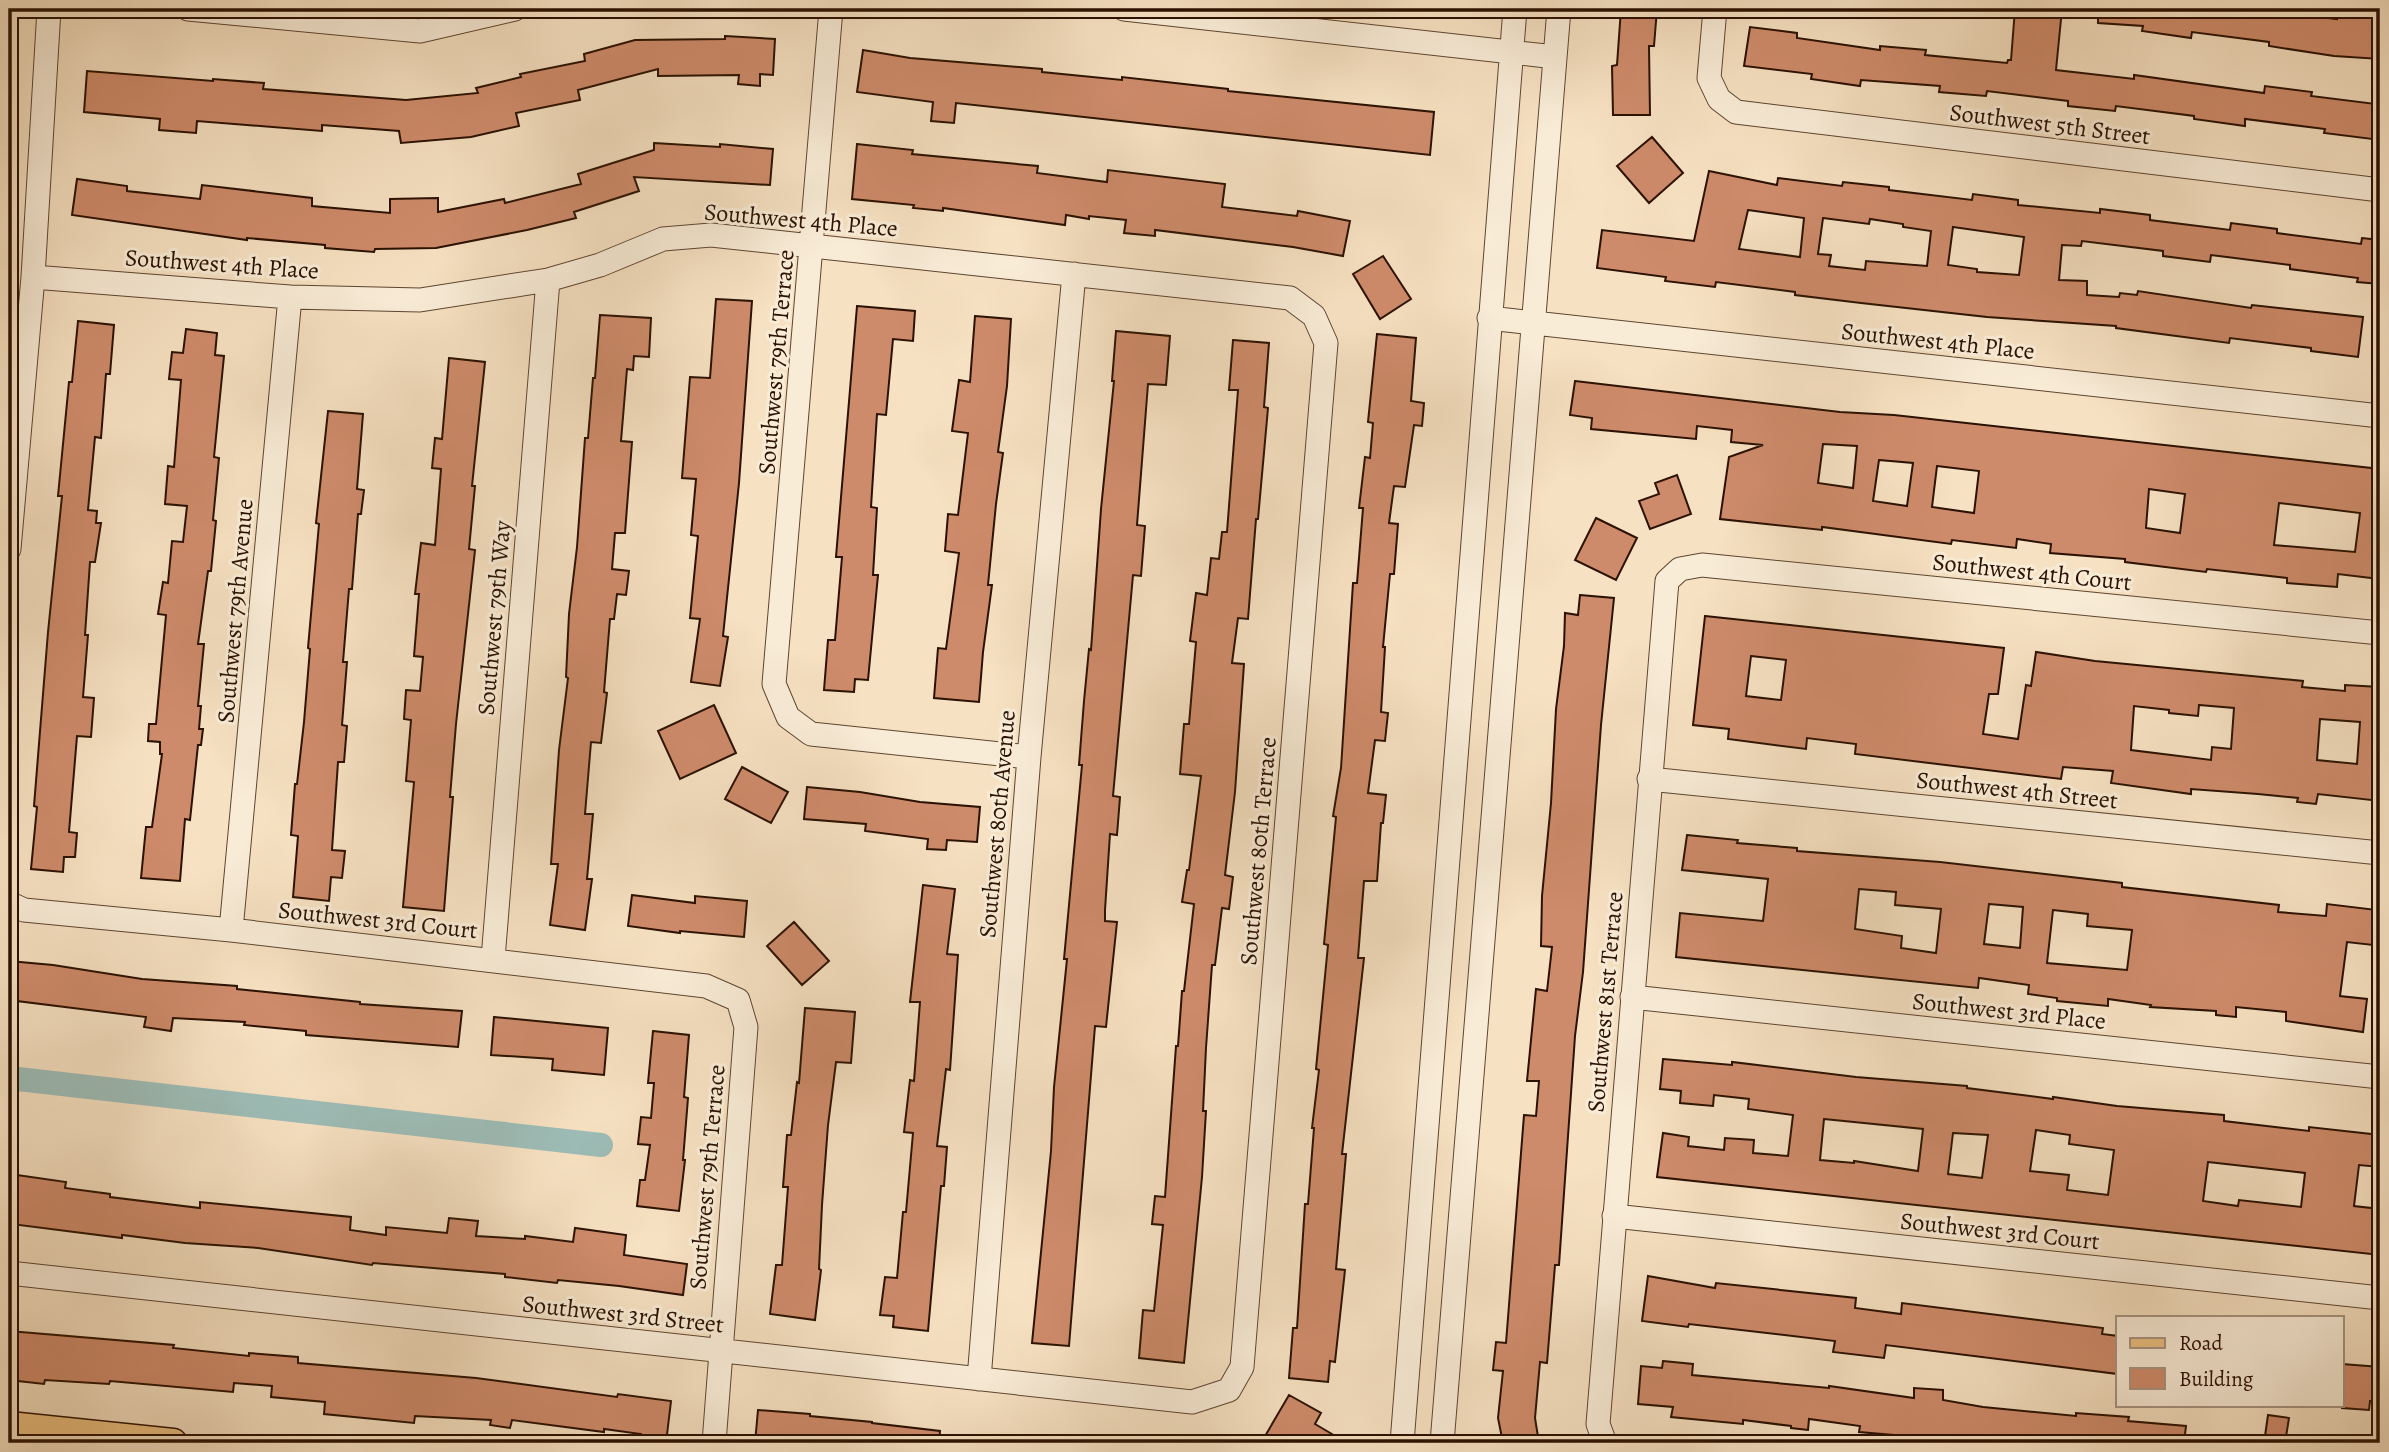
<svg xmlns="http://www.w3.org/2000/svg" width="2389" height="1452" viewBox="0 0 2389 1452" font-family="Alegreya,serif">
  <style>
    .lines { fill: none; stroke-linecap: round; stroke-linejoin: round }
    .canal { stroke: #9dbdb7; stroke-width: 24 }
    .building { fill: #ce8b6b; stroke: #2b1100; stroke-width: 2; fill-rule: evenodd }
    .minor-casing { stroke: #5e4530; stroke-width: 25 }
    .major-casing { stroke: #2b1100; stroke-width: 31 }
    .minor { stroke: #f9ecd7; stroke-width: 23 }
    .major { stroke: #ebc081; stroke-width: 28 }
    .labels { text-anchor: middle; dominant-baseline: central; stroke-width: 6; stroke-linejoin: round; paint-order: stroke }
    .street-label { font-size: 24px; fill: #2b1100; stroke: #f9ecd7 }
  </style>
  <rect width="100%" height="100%" fill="#f6e1c2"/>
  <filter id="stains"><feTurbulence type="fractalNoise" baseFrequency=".00286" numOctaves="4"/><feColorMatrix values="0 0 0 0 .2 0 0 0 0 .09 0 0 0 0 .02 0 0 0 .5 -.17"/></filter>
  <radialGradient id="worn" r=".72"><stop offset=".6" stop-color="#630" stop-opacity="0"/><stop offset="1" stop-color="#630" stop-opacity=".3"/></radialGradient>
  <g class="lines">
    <path class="canal" d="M 9,1078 L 601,1145"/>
  </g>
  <path class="building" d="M 1621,9 L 1657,9 L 1654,46 L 1649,46 L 1650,115 L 1613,115 L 1612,66 L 1617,65 Z
    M 2015,9 L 2062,9 L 2056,70 L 2134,79 L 2134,75 L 2264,93 L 2265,86 L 2312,92 L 2311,96 L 2376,104 L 2372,139 L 2324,133 L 2325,129 L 2245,119 L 2245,126 L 2194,119 L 2194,116 L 2116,106 L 2115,111 L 2068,106 L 2068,101 L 1987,91 L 1986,96 L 1939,92 L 1940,86 L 1861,80 L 1860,86 L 1811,79 L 1812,74 L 1744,66 L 1750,27 L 1797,33 L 1797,38 L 1880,50 L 1880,46 L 1926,50 L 1925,55 L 2007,63 L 2008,60 L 2011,60 Z
    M 2098,9 L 2256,9 L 2337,19 L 2337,14 L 2380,18 L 2380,59 L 2334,56 L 2269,46 L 2269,42 L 2192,32 L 2191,38 L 2142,31 L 2143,26 L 2098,23 Z
    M 725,36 L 775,39 L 773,75 L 760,74 L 760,86 L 738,84 L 739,75 L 658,76 L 658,69 L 578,90 L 580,100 L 516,113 L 519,126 L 471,137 L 401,143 L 399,131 L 322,125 L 322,131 L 197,121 L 196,133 L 159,130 L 160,119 L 84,112 L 87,71 L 213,81 L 213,79 L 264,83 L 263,89 L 406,100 L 478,93 L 476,88 L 521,77 L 520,74 L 585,61 L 584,54 L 635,40 L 725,39 Z
    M 863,50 L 910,58 L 1042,69 L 1042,72 L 1122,80 L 1122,77 L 1228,89 L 1228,91 L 1434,112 L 1430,155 L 956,103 L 954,123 L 931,121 L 933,102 L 857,92 Z
    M 1652,137 L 1683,173 L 1649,203 L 1617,166 Z
    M 654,143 L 720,147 L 720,144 L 773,149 L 770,185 L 634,177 L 639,191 L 574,212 L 576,218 L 527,230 L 436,248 L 375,249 L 374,252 L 325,248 L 325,245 L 247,238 L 247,240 L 72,215 L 77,179 L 127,186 L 127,191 L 200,199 L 202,185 L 312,198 L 312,206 L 390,213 L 390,199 L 438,198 L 438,212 L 504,199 L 505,203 L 581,184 L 578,174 L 654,150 Z
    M 857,144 L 913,150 L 912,154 L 1038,166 L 1037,173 L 1107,182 L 1108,170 L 1225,184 L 1222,207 L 1297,216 L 1298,211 L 1350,221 L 1343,256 L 1293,247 L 1155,230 L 1155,236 L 1124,233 L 1126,220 L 1089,216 L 1089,219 L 1066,215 L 1065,225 L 943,208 L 943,211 L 913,208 L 914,205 L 852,199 Z
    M 1709,171 L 1777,185 L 1778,178 L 1842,186 L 1843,182 L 1889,187 L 1889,190 L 1972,200 L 1973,194 L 2018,200 L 2018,205 L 2100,213 L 2100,209 L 2150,215 L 2150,220 L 2230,230 L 2231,223 L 2277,229 L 2277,233 L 2361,244 L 2362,238 L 2380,240 L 2380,284 L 2357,282 L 2358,278 L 2290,269 L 2290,265 L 2211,255 L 2210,262 L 2163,256 L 2163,251 L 2082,241 L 2081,246 L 2062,245 L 2059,280 L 2087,281 L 2087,295 L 2119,297 L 2120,293 L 2137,295 L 2138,291 L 2251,308 L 2252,305 L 2363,317 L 2358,357 L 2311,351 L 2311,348 L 2230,338 L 2229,343 L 2116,328 L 2116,326 L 1987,317 L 1861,303 L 1795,295 L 1795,292 L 1716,282 L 1715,287 L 1665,281 L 1666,277 L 1597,268 L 1602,230 L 1694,241 ZM 1748,210 L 1804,218 L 1800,257 L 1739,249 ZM 1823,218 L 1869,224 L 1870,219 L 1903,224 L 1903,227 L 1931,231 L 1927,266 L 1866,261 L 1865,270 L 1829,266 L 1831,255 L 1818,254 ZM 1953,227 L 2024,237 L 2019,275 L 1977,272 L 1977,269 L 1948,265 Z
    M 1383,256 L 1411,299 L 1380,319 L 1353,274 Z
    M 716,299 L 752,301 L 739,483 L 723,636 L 728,637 L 720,686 L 691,682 L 700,619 L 690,618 L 698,536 L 691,535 L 696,479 L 682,478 L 690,377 L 710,378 Z
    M 857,306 L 915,311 L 913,341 L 893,339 L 886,415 L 877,414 L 871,507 L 877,508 L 873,575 L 878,575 L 868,680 L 855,679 L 854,692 L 824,690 L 828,640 L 835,640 L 842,557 L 836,557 Z
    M 600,315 L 651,318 L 649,357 L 634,356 L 633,370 L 627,369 L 621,441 L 632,442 L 625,533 L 615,533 L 612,569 L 629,571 L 626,595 L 617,594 L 614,619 L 610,619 L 604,692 L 607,693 L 601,743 L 591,742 L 585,814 L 593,814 L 587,879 L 592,879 L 585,930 L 550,925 L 558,864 L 551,864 L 559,750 L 568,678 L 566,677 L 569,614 L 577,547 L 585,438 L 588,438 L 593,378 L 595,378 Z
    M 975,316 L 1011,319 L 1007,386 L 998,452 L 1003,453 L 996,504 L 988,585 L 992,585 L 983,652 L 979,702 L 934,698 L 938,648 L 946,649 L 959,553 L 945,551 L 948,514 L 958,515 L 968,433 L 952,431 L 959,380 L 970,382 Z
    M 78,321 L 114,325 L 110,374 L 106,374 L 101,438 L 95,437 L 88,510 L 97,511 L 96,523 L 101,523 L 95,562 L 90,562 L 85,635 L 88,635 L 83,697 L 94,698 L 91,737 L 77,736 L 69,832 L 77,833 L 75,857 L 64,857 L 63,872 L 31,869 L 37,807 L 34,806 L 48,632 L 62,496 L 58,496 L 69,382 L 72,382 Z
    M 186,329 L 217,333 L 215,355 L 224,356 L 214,457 L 219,458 L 213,520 L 216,521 L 211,571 L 208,571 L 198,644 L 204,644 L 198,706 L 201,706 L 199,729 L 203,729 L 201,745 L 198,745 L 190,820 L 185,819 L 180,881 L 141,878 L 146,827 L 152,827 L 162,754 L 160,754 L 160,742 L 148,741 L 149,724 L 156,724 L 166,615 L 158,614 L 163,582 L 168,583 L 172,541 L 183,542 L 187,506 L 165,504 L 168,466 L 174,467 L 181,380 L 169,379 L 172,352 L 183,353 Z
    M 1116,331 L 1170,336 L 1166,385 L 1148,384 L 1137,525 L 1145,526 L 1141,576 L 1133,575 L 1113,796 L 1120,797 L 1117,835 L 1110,834 L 1105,910 L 1105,921 L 1117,922 L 1106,1027 L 1095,1026 L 1069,1346 L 1032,1343 L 1051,1151 L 1054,1087 L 1067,959 L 1064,959 L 1082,765 L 1079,765 L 1084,701 L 1089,649 L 1091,650 L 1101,509 L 1114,381 L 1112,381 Z
    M 1377,334 L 1416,338 L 1411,401 L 1424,403 L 1422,426 L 1414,425 L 1405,487 L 1394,486 L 1389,523 L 1398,524 L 1394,574 L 1390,574 L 1383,647 L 1385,647 L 1381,712 L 1388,713 L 1385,741 L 1375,740 L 1368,793 L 1386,795 L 1383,823 L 1381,823 L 1377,881 L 1364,881 L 1358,958 L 1364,958 L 1342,1154 L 1346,1154 L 1336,1269 L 1345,1270 L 1335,1362 L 1330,1361 L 1328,1382 L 1289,1378 L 1293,1328 L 1297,1328 L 1305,1204 L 1308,1204 L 1314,1128 L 1312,1128 L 1319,1070 L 1316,1069 L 1328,945 L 1324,944 L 1336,817 L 1333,816 L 1341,768 L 1353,583 L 1357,583 L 1363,508 L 1359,508 L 1365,457 L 1370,458 L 1373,423 L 1368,422 Z
    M 1233,340 L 1269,343 L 1264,407 L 1268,408 L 1258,519 L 1256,519 L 1248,619 L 1238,618 L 1232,663 L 1244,664 L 1235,792 L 1225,875 L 1233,877 L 1229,909 L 1222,908 L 1215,965 L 1212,965 L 1206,1048 L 1203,1111 L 1206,1111 L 1202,1177 L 1184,1363 L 1139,1358 L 1143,1310 L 1154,1311 L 1163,1225 L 1152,1224 L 1155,1196 L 1165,1197 L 1176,1046 L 1178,1046 L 1182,991 L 1184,991 L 1194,904 L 1182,902 L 1187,870 L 1189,870 L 1201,776 L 1180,774 L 1184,724 L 1189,724 L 1196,642 L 1190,641 L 1196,593 L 1207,595 L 1211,558 L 1219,559 L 1222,532 L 1227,532 L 1238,390 L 1229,390 Z
    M 449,358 L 485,362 L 472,486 L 475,486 L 469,549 L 475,550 L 456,724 L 450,797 L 453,797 L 444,911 L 403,907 L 414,782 L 406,781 L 411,720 L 404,719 L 406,690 L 420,691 L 423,657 L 414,656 L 419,594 L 415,594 L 421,543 L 435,545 L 441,469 L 432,468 L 435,438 L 442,439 Z
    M 1575,381 L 1840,412 L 1894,415 L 2380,469 L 2380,579 L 2338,574 L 2337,587 L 2287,583 L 2287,578 L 2207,569 L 2206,572 L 2125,562 L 2125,559 L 2050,553 L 2051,544 L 2017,539 L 2016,548 L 1952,540 L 1951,544 L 1822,527 L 1822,530 L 1720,519 L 1729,457 L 1763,445 L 1731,442 L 1732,430 L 1697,426 L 1696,439 L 1591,429 L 1592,418 L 1570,415 ZM 1823,444 L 1857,446 L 1853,488 L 1818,483 ZM 1879,460 L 1913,463 L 1907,506 L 1873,501 ZM 1937,466 L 1979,471 L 1974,513 L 1932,507 ZM 2149,489 L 2185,494 L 2180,533 L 2146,528 ZM 2279,503 L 2360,513 L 2355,552 L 2274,545 Z
    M 328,411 L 363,414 L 357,489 L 364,490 L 361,514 L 358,514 L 352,589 L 349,589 L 343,662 L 347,662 L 342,725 L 347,726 L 344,762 L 338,762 L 332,850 L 345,851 L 342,878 L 331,877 L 329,901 L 293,897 L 298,836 L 291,835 L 295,784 L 297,784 L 304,722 L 310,649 L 308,648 L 319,524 L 316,523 Z
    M 1677,475 L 1691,514 L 1650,529 L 1639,501 L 1659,494 L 1655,483 Z
    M 1596,518 L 1637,538 L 1616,580 L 1575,560 Z
    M 1580,595 L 1614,598 L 1601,725 L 1583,972 L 1575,1036 L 1559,1265 L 1555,1265 L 1547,1363 L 1540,1362 L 1535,1418 L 1539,1443 L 1503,1443 L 1498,1418 L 1503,1371 L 1493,1370 L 1496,1342 L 1506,1343 L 1524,1115 L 1536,1116 L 1539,1081 L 1527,1081 L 1536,989 L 1547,991 L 1552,947 L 1541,946 L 1542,896 L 1551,803 L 1556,709 L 1564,646 L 1565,613 L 1578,615 Z
    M 1705,616 L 2004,648 L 1998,694 L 1989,694 L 1983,734 L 2018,739 L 2026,685 L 2031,686 L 2036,652 L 2095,661 L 2303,681 L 2302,687 L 2345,691 L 2345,685 L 2380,687 L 2380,801 L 2318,794 L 2316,804 L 2297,802 L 2298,798 L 2258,794 L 2191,789 L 2191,794 L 2111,783 L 2113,771 L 2063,767 L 2061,779 L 1855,754 L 1856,744 L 1807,738 L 1806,749 L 1728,739 L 1729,729 L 1693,725 ZM 1751,656 L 1786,660 L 1781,700 L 1746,696 ZM 2199,705 L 2234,708 L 2231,749 L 2212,747 L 2211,760 L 2131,750 L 2134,706 L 2169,710 L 2169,713 L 2198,716 ZM 2320,719 L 2360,722 L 2357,764 L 2317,760 Z
    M 714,705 L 736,753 L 680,779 L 658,731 Z
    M 742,767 L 788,792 L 771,823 L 725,799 Z
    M 807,787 L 860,792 L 920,802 L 980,807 L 977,842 L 947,840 L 946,850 L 927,849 L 928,839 L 865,831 L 866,824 L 804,819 Z
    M 1687,835 L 1738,840 L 1737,843 L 1797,848 L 1797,851 L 1940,862 L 2122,883 L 2122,887 L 2279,905 L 2278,912 L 2326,916 L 2327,904 L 2377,910 L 2373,945 L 2347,942 L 2340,996 L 2367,999 L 2363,1032 L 2286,1021 L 2286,1012 L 2236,1007 L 2236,1017 L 2216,1015 L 2216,1011 L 2150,1007 L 2151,1005 L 2108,999 L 2108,1006 L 2057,1001 L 2057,998 L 2028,994 L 2029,985 L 1979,978 L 1978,988 L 1676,957 L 1680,913 L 1763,921 L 1768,879 L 1682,870 ZM 1859,889 L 1896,892 L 1895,905 L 1941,909 L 1936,953 L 1901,948 L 1902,936 L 1855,929 ZM 1989,904 L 2023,907 L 2020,948 L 1984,944 ZM 2053,910 L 2088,914 L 2087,926 L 2132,930 L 2127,970 L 2047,963 Z
    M 923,885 L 955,889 L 947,954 L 958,955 L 950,1070 L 946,1069 L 937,1146 L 947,1147 L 944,1186 L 941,1186 L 928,1331 L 893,1327 L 894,1316 L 880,1315 L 885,1277 L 897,1278 L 903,1212 L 906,1212 L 913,1133 L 904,1132 L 910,1080 L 914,1081 L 920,1002 L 910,1002 Z
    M 632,895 L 695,903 L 695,896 L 747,901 L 744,937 L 680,931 L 680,933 L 628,926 Z
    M 794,922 L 829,961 L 802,985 L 767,946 Z
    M 9,961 L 53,965 L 142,979 L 237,986 L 237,989 L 360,1002 L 360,1004 L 462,1011 L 458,1047 L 306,1035 L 306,1031 L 244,1025 L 245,1022 L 173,1018 L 171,1031 L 144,1027 L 146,1017 L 17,1001 L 17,994 L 9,993 Z
    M 805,1008 L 855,1012 L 851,1063 L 836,1062 L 828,1125 L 822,1205 L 819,1269 L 821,1270 L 815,1320 L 770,1314 L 776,1265 L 782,1265 L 788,1187 L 783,1187 L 787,1135 L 791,1135 L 797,1082 L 799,1083 Z
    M 494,1017 L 608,1028 L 604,1075 L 552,1070 L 553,1059 L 491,1055 Z
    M 653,1031 L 689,1035 L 684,1097 L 688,1098 L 683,1160 L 685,1160 L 679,1211 L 637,1206 L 640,1180 L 645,1180 L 650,1145 L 638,1144 L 641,1117 L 651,1118 L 654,1083 L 648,1083 Z
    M 1663,1059 L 1732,1065 L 1732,1062 L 1856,1077 L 1967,1086 L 1967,1088 L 2053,1099 L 2053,1097 L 2117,1106 L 2224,1115 L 2224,1121 L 2309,1131 L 2309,1127 L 2380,1135 L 2380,1167 L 2359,1165 L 2354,1206 L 2380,1209 L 2380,1255 L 1657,1177 L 1663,1133 L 1689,1137 L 1688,1146 L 1724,1150 L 1725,1138 L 1754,1140 L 1753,1153 L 1788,1156 L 1793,1115 L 1748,1109 L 1749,1099 L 1714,1095 L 1713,1106 L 1680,1103 L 1681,1091 L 1660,1089 ZM 1824,1119 L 1923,1129 L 1918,1171 L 1854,1161 L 1854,1163 L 1820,1160 ZM 2036,1130 L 2070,1135 L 2069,1144 L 2114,1150 L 2108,1195 L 2067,1190 L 2069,1175 L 2030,1171 ZM 1953,1133 L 1988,1135 L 1982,1178 L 1948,1174 ZM 2208,1162 L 2305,1173 L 2301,1207 L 2239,1200 L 2238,1206 L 2203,1201 Z
    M 17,1175 L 66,1182 L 65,1188 L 110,1194 L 110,1197 L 200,1208 L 200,1202 L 351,1217 L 350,1230 L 386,1235 L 386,1227 L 447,1233 L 449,1218 L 478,1221 L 476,1236 L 525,1239 L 525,1236 L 573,1242 L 575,1228 L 626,1235 L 624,1255 L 687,1264 L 683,1295 L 619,1286 L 558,1280 L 557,1283 L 505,1277 L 505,1274 L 373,1263 L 372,1265 L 258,1248 L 185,1243 L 122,1235 L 122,1238 L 11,1224 Z
    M 1648,1276 L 1715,1288 L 1716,1283 L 1856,1298 L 1855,1308 L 1901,1314 L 1902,1303 L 2103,1328 L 2102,1334 L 2118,1336 L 2118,1374 L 1886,1345 L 1884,1358 L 1833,1352 L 1835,1341 L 1689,1324 L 1688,1327 L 1642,1321 Z
    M 9,1331 L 174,1345 L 173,1348 L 249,1356 L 249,1353 L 298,1357 L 298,1363 L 476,1378 L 617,1397 L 618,1394 L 671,1401 L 666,1443 L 640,1443 L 641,1434 L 604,1429 L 604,1432 L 512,1420 L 510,1428 L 490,1425 L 491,1420 L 415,1416 L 414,1423 L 324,1414 L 325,1402 L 271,1397 L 272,1386 L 234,1383 L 233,1392 L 110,1381 L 109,1384 L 45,1380 L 44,1384 L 9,1380 Z
    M 1663,1361 L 1693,1364 L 1692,1375 L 1829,1388 L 1829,1386 L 1914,1398 L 1914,1388 L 1943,1390 L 1943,1400 L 1983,1407 L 2076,1416 L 2076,1413 L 2129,1417 L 2128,1421 L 2186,1426 L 2184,1443 L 1950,1443 L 1951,1440 L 1859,1432 L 1860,1426 L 1809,1419 L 1808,1430 L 1791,1428 L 1791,1426 L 1743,1420 L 1743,1424 L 1671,1417 L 1673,1407 L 1638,1404 L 1641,1366 L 1662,1368 Z
    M 2342,1364 L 2380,1367 L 2380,1402 L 2370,1401 L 2369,1410 L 2342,1408 Z
    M 1289,1395 L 1321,1413 L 1315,1424 L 1347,1443 L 1261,1443 Z
    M 758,1410 L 810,1414 L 810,1416 L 872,1422 L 872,1423 L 940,1431 L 939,1443 L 755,1443 Z
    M 2268,1415 L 2289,1418 L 2285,1443 L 2264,1443 Z"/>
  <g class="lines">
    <g class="minor-casing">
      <path id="minor" d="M 188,9 L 420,31 L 515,9
        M 831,9 L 774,684 L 788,717 L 811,734 L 1029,757
        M 1124,9 L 1555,57
        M 1715,9 L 1709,78 L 1719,99 L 1736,112 L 2380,190
        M 1489,318 L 2380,416
        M 9,549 L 33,277 L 49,9
        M 1649,779 L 2380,853
        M 9,903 L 24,910 L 231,930 L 706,986 L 738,1000 L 746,1027 L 714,1443
        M 231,930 L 290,297
        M 493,959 L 548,280
        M 1632,997 L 2380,1077
        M 1614,1216 L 2380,1298
        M 9,1273 L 1192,1402 L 1229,1390 L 1242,1367 L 1326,343 L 1314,316 L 1290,298 L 711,235 L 663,239 L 600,265 L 548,280 L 420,300 L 290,297 L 33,277
        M 979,1379 L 1029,757 L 1074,274
        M 1402,1443 L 1515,9
        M 1442,1443 L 1559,9
        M 1605,1443 L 1598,1424 L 1667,581 L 1680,569 L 1702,565 L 2380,633"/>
    </g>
    <g class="major-casing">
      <path id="major" d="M 9,1426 L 173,1443"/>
    </g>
    <use href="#minor" class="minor"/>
    <use href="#major" class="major"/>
  </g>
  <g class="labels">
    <g class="street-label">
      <text transform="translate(2050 124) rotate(7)">Southwest 5th Street</text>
      <text transform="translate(801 220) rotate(5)">Southwest 4th Place</text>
      <text transform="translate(222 264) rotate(4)">Southwest 4th Place</text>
      <text transform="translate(1938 341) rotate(6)">Southwest 4th Place</text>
      <text transform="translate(776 362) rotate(-85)">Southwest 79th Terrace</text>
      <text transform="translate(2032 572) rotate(6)">Southwest 4th Court</text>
      <text transform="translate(235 611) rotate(-85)">Southwest 79th Avenue</text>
      <text transform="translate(494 618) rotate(-85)">Southwest 79th Way</text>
      <text transform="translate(2017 790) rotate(6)">Southwest 4th Street</text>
      <text transform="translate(997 824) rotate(-85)">Southwest 80th Avenue</text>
      <text transform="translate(1258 851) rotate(-85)">Southwest 80th Terrace</text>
      <text transform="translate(378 920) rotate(6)">Southwest 3rd Court</text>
      <text transform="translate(1605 1002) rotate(-85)">Southwest 81st Terrace</text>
      <text transform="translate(2009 1011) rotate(6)">Southwest 3rd Place</text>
      <text transform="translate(707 1177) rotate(-85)">Southwest 79th Terrace</text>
      <text transform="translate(2000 1231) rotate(6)">Southwest 3rd Court</text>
      <text transform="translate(623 1314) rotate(6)">Southwest 3rd Street</text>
    </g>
  </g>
  <rect width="2389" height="1452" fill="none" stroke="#f6e1c2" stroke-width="35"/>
  <rect x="10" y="10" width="2368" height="1431" fill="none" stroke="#2b1100" stroke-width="3.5"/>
  <rect x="18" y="18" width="2354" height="1417" fill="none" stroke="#2b1100" stroke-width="2"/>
  <rect x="2116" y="1316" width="228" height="91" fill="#f9ecd7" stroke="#a79481" stroke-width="2"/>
  <rect x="2130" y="1338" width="35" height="10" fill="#ebc081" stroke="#a79481" stroke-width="2"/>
  <text x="2179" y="1350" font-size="21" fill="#2b1100">Road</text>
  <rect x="2130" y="1368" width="35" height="21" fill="#ce8b6b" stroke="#a79481" stroke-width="2"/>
  <text x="2179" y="1386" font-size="21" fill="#2b1100">Building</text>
  <rect width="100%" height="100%" filter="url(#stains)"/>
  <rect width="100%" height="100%" fill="url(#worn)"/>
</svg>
